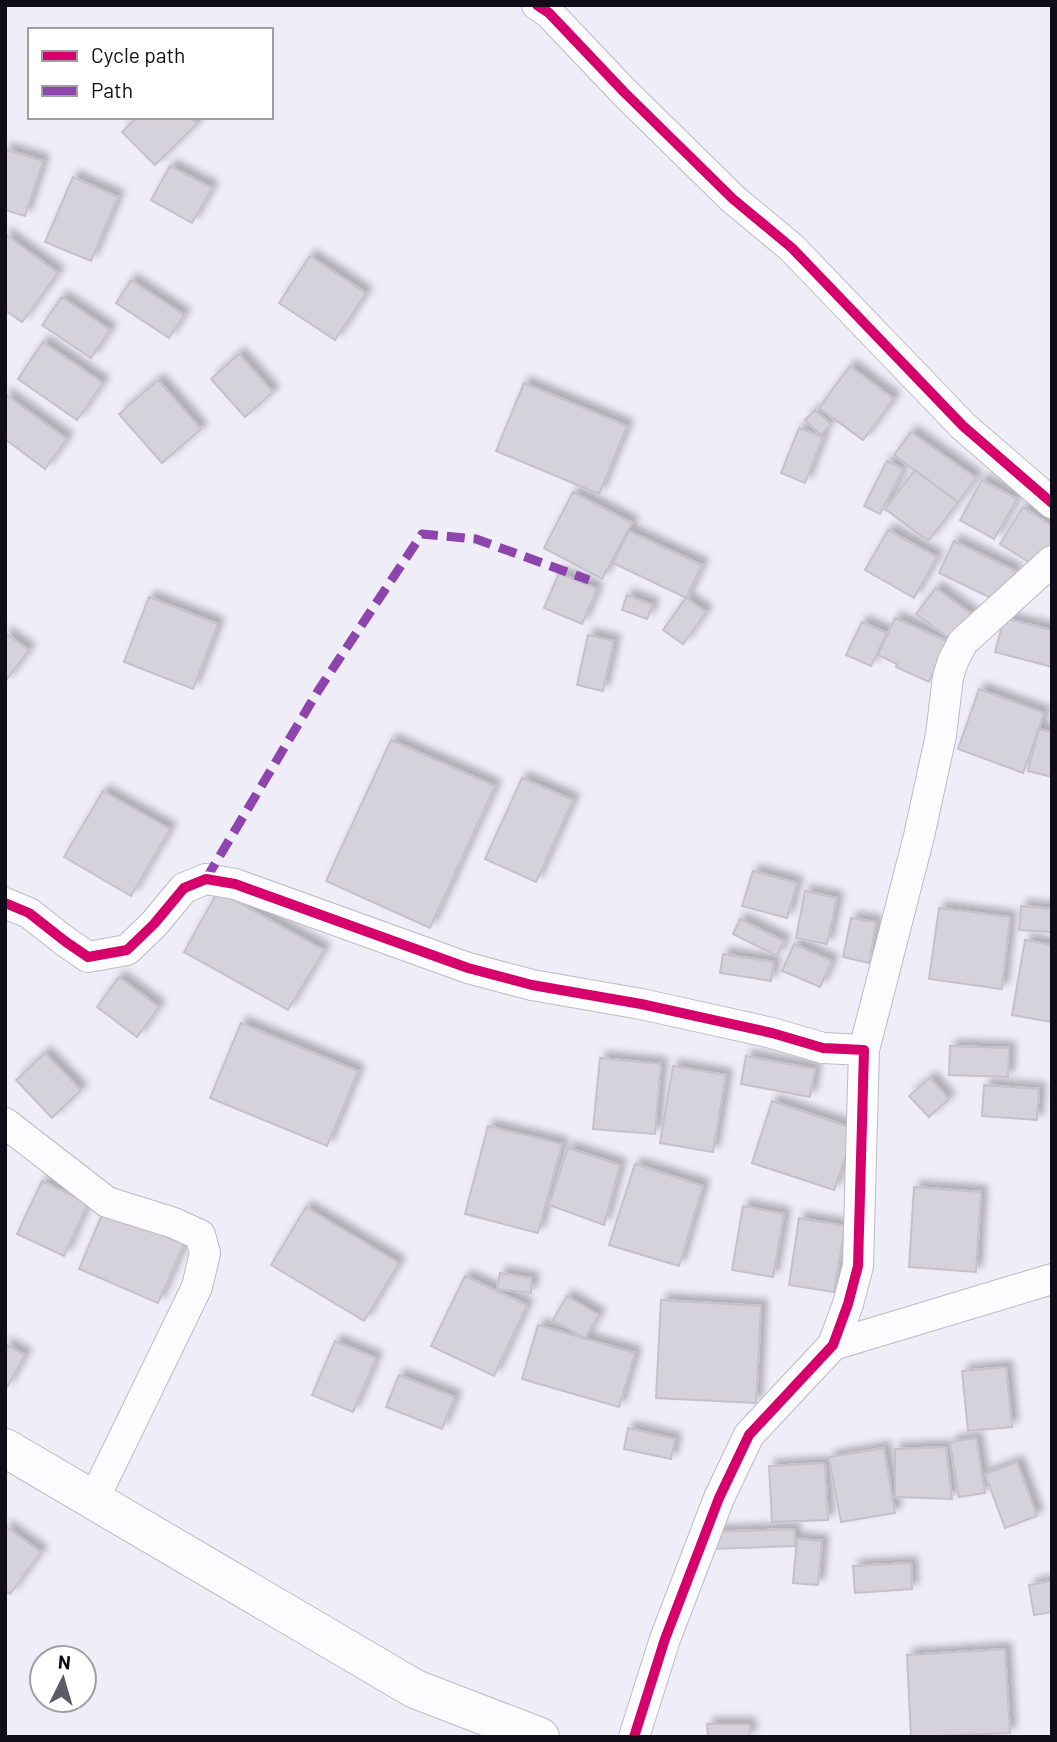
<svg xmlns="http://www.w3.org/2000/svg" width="1057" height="1742" viewBox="0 0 1057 1742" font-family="Barlow,sans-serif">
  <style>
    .building { fill: #d5d2dc; stroke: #c5c1cb; stroke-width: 2; filter: url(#shadow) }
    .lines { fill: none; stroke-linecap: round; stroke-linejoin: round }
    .minor-casing { stroke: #bcbbc5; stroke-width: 32 }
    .secondary-casing { stroke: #bcbbc5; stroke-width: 40 }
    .minor { stroke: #fcfcfe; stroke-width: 30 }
    .secondary { stroke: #fcfcfe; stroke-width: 38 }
    .quiet { stroke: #8e44ad; stroke-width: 9; stroke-dasharray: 18 9; stroke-linecap: butt }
    .cycleway-casing { stroke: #fff; stroke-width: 15 }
    .cycleway { stroke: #d6006c; stroke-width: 10 }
  </style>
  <defs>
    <filter id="shadow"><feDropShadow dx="6" dy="-6" stdDeviation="3.5" flood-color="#0004"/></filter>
  </defs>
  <rect width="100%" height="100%" fill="#eeedf8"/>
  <path class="building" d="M 137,117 L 191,117 L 197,124 L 155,165 L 122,132 Z
    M 5,149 L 43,161 L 25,216 L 5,210 Z
    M 170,166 L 212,188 L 192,223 L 151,200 Z
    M 73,177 L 118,197 L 91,261 L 45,242 Z
    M 5,234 L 58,273 L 22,322 L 5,310 Z
    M 310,256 L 366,293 L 335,340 L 279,303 Z
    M 131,280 L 184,315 L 169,338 L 116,303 Z
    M 62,297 L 110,330 L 91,358 L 42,325 Z
    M 43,342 L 103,383 L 77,420 L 18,379 Z
    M 239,354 L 273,392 L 245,417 L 211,379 Z
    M 850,366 L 894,399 L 863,440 L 819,408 Z
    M 158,380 L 201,429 L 162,463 L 119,414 Z
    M 524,383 L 627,426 L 599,494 L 496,451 Z
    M 5,394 L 67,439 L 45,469 L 5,439 Z
    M 815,410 L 831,424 L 821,435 L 805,420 Z
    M 799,428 L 823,437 L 805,483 L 781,473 Z
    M 911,432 L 976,478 L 958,502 L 894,455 Z
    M 887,461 L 903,469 L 880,514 L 864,506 Z
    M 915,470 L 958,502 L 928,541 L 885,509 Z
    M 982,480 L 1017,499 L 994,539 L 960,520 Z
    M 573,492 L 632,523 L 602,579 L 544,548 Z
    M 1023,507 L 1052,526 L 1052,548 L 1038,568 L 1000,544 Z
    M 888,530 L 937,557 L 914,598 L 865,570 Z
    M 629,531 L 702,565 L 686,598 L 613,563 Z
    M 954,541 L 1016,571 L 1001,603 L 939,573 Z
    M 559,573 L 597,589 L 582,624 L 544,608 Z
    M 936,588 L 974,616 L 954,642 L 916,614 Z
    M 627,595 L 653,605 L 647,619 L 622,610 Z
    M 149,597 L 218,624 L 193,689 L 124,662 Z
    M 686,598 L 706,612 L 683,644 L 663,630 Z
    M 895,618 L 947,641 L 929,682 L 896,667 L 897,664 L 878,655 Z
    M 1004,618 L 1052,630 L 1052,667 L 995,652 Z
    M 862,622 L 887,633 L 871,666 L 846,655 Z
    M 5,633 L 29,650 L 5,682 Z
    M 588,635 L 614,641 L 603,691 L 577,685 Z
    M 979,689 L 1044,713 L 1023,773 L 958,749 Z
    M 1039,729 L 1052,732 L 1052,777 L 1028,771 Z
    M 391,740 L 495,786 L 430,928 L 326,881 Z
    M 522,778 L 573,800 L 536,882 L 485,859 Z
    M 103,791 L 170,829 L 131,896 L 64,857 Z
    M 753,871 L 797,883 L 787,918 L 742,906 Z
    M 218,891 L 324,950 L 288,1010 L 184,952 Z
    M 805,891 L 837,898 L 827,944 L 796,938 Z
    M 1021,906 L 1052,909 L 1052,932 L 1019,930 Z
    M 939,908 L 1010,917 L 1002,989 L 929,979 Z
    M 851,918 L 876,922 L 869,963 L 843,957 Z
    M 740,919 L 784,941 L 777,956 L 733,934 Z
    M 1025,940 L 1052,945 L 1052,1022 L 1012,1015 Z
    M 794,944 L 832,961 L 820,987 L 782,971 Z
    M 723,954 L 774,962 L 771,981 L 720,973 Z
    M 119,977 L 159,1007 L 137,1037 L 97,1007 Z
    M 241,1023 L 358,1071 L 327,1146 L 210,1098 Z
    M 950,1046 L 1009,1048 L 1008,1077 L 949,1075 Z
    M 45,1053 L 81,1090 L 52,1118 L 16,1080 Z
    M 746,1056 L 815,1069 L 810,1097 L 741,1084 Z
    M 600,1058 L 661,1064 L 655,1134 L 593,1129 Z
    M 673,1066 L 726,1075 L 713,1152 L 660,1143 Z
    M 930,1078 L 949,1099 L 929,1117 L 909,1096 Z
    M 984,1085 L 1039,1089 L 1037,1120 L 982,1116 Z
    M 772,1101 L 855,1129 L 834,1190 L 752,1163 Z
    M 488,1126 L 562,1144 L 538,1233 L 465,1214 Z
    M 568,1148 L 620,1165 L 604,1225 L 549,1205 Z
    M 635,1164 L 703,1186 L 679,1266 L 609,1245 Z
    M 42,1181 L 88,1203 L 64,1256 L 17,1234 Z
    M 914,1187 L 981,1192 L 976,1272 L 909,1267 Z
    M 743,1206 L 784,1214 L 773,1277 L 732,1270 Z
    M 306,1207 L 399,1263 L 364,1321 L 271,1265 Z
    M 104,1210 L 184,1244 L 158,1303 L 79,1269 Z
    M 799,1218 L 845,1226 L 834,1292 L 789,1285 Z
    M 500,1273 L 532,1278 L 531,1293 L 497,1289 Z
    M 465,1276 L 527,1305 L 494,1376 L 431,1346 Z
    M 567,1296 L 599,1315 L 585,1338 L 553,1320 Z
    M 661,1300 L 761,1306 L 756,1403 L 656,1398 Z
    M 538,1325 L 635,1353 L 619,1407 L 522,1379 Z
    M 335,1341 L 376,1358 L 353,1412 L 312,1395 Z
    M 5,1344 L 25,1355 L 6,1389 L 5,1389 Z
    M 1006,1367 L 1012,1427 L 968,1431 L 962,1371 Z
    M 399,1375 L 455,1397 L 442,1429 L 386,1407 Z
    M 628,1428 L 675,1439 L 671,1459 L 624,1449 Z
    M 976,1438 L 985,1493 L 959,1497 L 950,1442 Z
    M 946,1447 L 952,1499 L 895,1497 L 895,1449 Z
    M 884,1448 L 895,1513 L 841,1522 L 829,1457 Z
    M 1017,1462 L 1037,1516 L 1005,1528 L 985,1474 Z
    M 825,1463 L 828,1520 L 772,1522 L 769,1466 Z
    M 5,1526 L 41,1552 L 10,1594 L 5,1590 Z
    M 794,1529 L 795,1546 L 711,1549 L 710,1532 Z
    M 797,1539 L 822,1541 L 818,1585 L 793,1583 Z
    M 911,1563 L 912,1589 L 855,1593 L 853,1566 Z
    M 1052,1581 L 1052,1612 L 1034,1615 L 1029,1585 Z
    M 1005,1649 L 1010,1733 L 911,1737 L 907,1655 Z
    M 707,1724 L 749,1724 L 750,1737 L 708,1737 Z"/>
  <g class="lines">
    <g class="minor-casing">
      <path id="minor" d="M 537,5 L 549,13 L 624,92 L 733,199 L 792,248 L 963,426 L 1052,503
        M 5,903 L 29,913 L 66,942 L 88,957 L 127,950 L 154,924 L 184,888 L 206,879 L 235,884 L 468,968 L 532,985 L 641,1004 L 772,1033 L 823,1048 L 864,1050 L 858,1266 L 848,1304 L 833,1345 L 749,1435 L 719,1498 L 665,1639 L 634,1737
        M 864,1050 L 919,836 L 941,735 L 948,677 L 953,661 L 963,642 L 1052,561
        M 5,1123 L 107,1202 L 174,1223 L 200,1235 L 205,1253 L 197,1287 L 93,1501
        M 833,1345 L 1052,1279"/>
    </g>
    <g class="secondary-casing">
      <path id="secondary" d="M 5,1448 L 415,1689 L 540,1737"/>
    </g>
    <use href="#minor" class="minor"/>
    <use href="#secondary" class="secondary"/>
    <path class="quiet" d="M 206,879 L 318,691 L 422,534 L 476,539 L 589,580"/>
    <g class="cycleway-casing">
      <path id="cycleway" d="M 537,5 L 549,13 L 624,92 L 733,199 L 792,248 L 963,426 L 1052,503
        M 5,903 L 29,913 L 66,942 L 88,957 L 127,950 L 154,924 L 184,888 L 206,879 L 235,884 L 468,968 L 532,985 L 641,1004 L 772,1033 L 823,1048 L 864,1050 L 858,1266 L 848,1304 L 833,1345 L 749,1435 L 719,1498 L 665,1639 L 634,1737"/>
    </g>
    <use href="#cycleway" class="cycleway"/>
  </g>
  <rect width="1057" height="1742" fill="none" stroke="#0f0e18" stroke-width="14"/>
  <rect x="28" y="28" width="245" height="91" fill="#ffffff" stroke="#9f9fa3" stroke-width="2"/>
  <rect x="42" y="51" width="35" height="10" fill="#d6006c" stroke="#9f9fa3" stroke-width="2"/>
  <text x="91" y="63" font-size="21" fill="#0f0e18">Cycle path</text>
  <rect x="42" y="86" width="35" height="10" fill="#8e44ad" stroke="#9f9fa3" stroke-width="2"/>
  <text x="91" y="98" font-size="21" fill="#0f0e18">Path</text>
  <g transform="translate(63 1679) rotate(5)"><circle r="33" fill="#ffffff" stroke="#9f9fa3" stroke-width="2"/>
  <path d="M0-5L12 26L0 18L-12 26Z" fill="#5d5c66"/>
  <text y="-10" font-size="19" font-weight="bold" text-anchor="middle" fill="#0f0e18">N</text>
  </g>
</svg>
